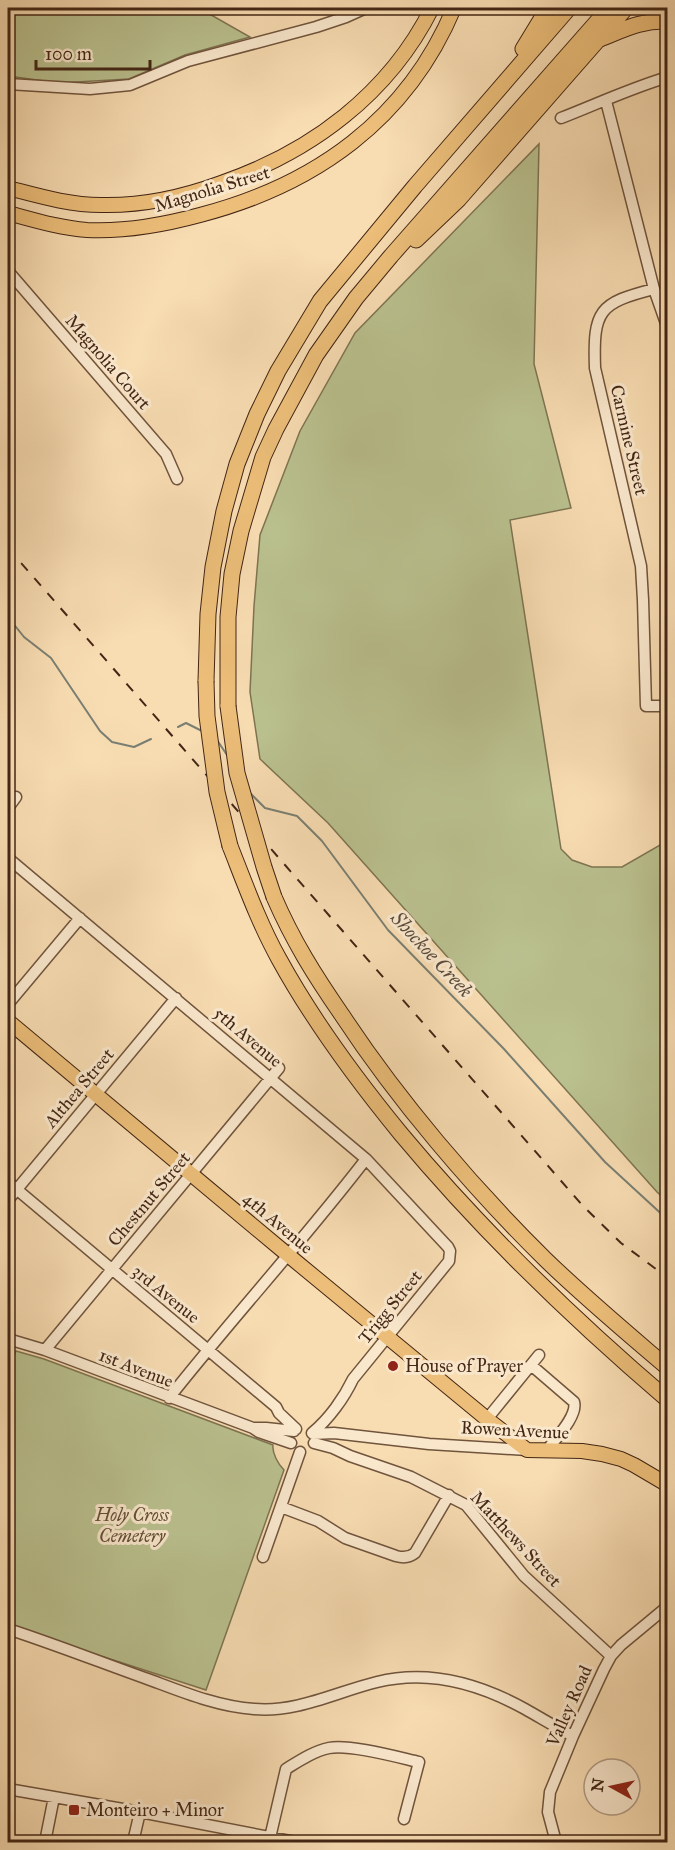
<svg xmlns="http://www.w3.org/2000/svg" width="675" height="1850" viewBox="0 0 675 1850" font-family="'IM FELL Great Primer',serif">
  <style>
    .green { fill: #bac18f; stroke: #7e7452; stroke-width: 1.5 }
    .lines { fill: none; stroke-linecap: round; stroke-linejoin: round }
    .stream { stroke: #7a7f73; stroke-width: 2 }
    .minor-casing { stroke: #70543c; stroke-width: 13 }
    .major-casing { stroke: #432615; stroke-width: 16 }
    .highway-casing { stroke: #432615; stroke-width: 17 }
    .minor { stroke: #fae8cd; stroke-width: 10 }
    .major { stroke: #ecbe79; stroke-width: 14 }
    .highway { stroke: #ecbe79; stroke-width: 15 }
    .rail { stroke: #432615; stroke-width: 2; stroke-dasharray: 10 10; stroke-linecap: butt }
    .highway-bridge-casing { stroke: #432615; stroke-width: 17; stroke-linecap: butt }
    .highway-bridge { stroke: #ecbe79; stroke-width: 15 }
    .poi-dot { fill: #8f2418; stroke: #fae8cd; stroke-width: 2 }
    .labels { text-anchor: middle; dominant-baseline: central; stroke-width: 6; stroke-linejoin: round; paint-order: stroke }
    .street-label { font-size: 18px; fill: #432615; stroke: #fae8cd }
    .poi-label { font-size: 18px; fill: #432615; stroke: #fae8cd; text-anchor: start }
    .park-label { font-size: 18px; font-style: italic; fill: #614d34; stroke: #fae8cd }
    .water-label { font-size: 20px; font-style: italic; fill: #5a4b3c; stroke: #fae8cd }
  </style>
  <rect width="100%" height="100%" fill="#f8dcb2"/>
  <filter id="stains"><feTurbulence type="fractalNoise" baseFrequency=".00333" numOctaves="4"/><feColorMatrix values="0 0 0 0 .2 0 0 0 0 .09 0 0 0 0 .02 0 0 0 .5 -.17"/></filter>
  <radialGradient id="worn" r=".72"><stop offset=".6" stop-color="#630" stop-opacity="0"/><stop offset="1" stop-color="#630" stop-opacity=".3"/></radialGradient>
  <path class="green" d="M 8,8 L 199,8 L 250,37 L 185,55 L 129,79 L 59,83 L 8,76 Z
    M 539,144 L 534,364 L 571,508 L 510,520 L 561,849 L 572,860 L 592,867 L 622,867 L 667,841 L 667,1201 L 657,1192 L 328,823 L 260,759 L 250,692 L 254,606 L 260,535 L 300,431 L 355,333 Z
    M 16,1351 L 44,1359 L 273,1445 C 272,1453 278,1464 284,1470 L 206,1690 L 8,1626 L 8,1371 Z"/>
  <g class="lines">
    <path class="stream" d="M 8,617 L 24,637 L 51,658 L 100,731 L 112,742 L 134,747 L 151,739
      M 178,727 L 186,723 L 202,731
      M 217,740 L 227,755
      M 250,793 L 265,808 L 297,816 L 322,841 L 388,930 L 504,1049 L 605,1162 L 668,1220"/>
    <g class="minor-casing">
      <path id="minor" d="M 8,84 L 90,89 L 130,85 L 188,61 L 316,27 L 346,17 L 366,8
        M 606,101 L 654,289 L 668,329
        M 561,118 C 597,104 631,88 668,77
        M 8,271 L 166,454 L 177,479
        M 654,289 C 599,303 593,310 595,368 L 641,566 L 643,600 L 646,706 L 668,706
        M 8,808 L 16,797
        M 8,858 L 366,1159 L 448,1247 L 450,1251 L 449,1261 L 353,1379 C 344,1398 329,1419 312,1433
        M 8,1004 L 80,918
        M 8,1182 L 276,1407 L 279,1413 L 296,1429
        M 8,1200 L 176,998
        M 8,1339 L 45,1350 L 253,1428 L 259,1432 L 291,1443
        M 45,1350 L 279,1068
        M 531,1365 L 574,1402 C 578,1416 555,1439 547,1450
        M 169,1398 C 233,1317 303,1241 366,1159
        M 487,1419 L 539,1355
        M 253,1428 L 266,1428 L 294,1431
        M 313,1434 L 334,1433 L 429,1444 L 527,1450
        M 314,1443 L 333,1448 L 350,1456 L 411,1477 L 466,1505 L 524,1576 L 611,1656
        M 281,1507 L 318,1521 L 345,1538 L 396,1556 C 403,1558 409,1558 415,1553 L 449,1495
        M 263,1557 L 300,1452
        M 8,1629 C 57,1645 105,1664 153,1681 C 185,1693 220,1707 254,1709 C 297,1713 336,1692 377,1682 C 429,1669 480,1684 525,1709 C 541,1718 557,1728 573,1736
        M 8,1789 L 140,1812 L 295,1842
        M 45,1842 L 54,1797
        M 133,1842 L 140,1812
        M 269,1842 L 286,1769 C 299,1761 314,1751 329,1748 C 349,1744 397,1757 419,1762 L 404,1819
        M 556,1842 L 548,1812 L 550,1792 L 573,1736 L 604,1669 L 611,1656 L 621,1645 L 668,1606"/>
    </g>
    <g class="major-casing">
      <path id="major" d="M 8,188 C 39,196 69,205 101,205 C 142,206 183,197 221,183 C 311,152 389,94 432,8
        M 8,213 C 34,220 60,228 87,230 C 126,232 163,225 200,215 C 315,185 407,120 454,8
        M 8,1021 L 288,1255 L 487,1419 L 527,1450 L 582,1451 L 602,1454 L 621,1459 L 634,1465 L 668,1485"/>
    </g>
    <g class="highway-casing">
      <path id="highway" d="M 600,39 C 623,30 641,20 668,21
        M 523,49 L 548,8
        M 416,240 L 459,199 L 626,8
        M 206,681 L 208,614 L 213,567 L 224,511 L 237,464 L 257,414 L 278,371 L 320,301 L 415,186 L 569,8
        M 228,706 L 228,617 L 232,574 L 241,531 L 263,457 L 276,429 L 316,355 L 356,298 L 391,256 L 609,8
        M 230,846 C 245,884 259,923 279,959 C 313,1021 356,1079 401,1134 C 482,1231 572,1318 668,1400
        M 274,897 C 293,941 315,976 342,1015 C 398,1100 472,1187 545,1259 C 584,1297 626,1332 668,1368"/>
    </g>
    <use href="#minor" class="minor"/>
    <use href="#major" class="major"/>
    <use href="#highway" class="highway"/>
    <path class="rail" d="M 8,548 L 583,1206 L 621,1243 L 668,1278"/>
    <g class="highway-bridge-casing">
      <path id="highway-bridge" d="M 206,681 L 207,716 L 217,792 L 230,846
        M 228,706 L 237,773 L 264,867 L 274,897"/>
    </g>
    <use href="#highway-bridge" class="highway-bridge"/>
  </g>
  <g class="poi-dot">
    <circle cx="393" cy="1366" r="6"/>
    <rect x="68" y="1804" width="12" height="12" rx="3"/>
  </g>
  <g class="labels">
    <g class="street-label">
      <text transform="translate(212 189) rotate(-17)">Magnolia Street</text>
      <text transform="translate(108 362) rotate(49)">Magnolia Court</text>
      <text transform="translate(629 440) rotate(77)">Carmine Street</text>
      <text transform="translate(248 1037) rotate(40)">5th Avenue</text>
      <text transform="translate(79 1088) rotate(-50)">Althea Street</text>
      <text transform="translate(149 1199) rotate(-50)">Chestnut Street</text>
      <text transform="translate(278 1223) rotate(40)">4th Avenue</text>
      <text transform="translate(166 1294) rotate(39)">3rd Avenue</text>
      <text transform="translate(390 1307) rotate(-51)">Trigg Street</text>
      <text transform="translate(136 1368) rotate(21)">1st Avenue</text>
      <text transform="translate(515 1430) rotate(3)">Rowen Avenue</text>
      <text transform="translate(516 1539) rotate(47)">Matthews Street</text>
      <text transform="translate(569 1706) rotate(-66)">Valley Road</text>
    </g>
    <g class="poi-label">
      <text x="405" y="1366">House of Prayer</text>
      <text x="86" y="1810">Monteiro + Minor</text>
    </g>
    <g class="park-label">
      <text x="132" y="1515">Holy Cross<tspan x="132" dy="21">Cemetery</tspan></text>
    </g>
    <g class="water-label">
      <text transform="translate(432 954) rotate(47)">Shockoe Creek</text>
    </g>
  </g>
  <rect width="675" height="1850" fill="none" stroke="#f8dcb2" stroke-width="30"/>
  <rect x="9" y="9" width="657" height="1832" fill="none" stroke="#432615" stroke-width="3"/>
  <rect x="15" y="15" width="645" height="1820" fill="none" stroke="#432615" stroke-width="1.5"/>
  <g transform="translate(612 1787) rotate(278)"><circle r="28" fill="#fae8cd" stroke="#b19a83" stroke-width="1.5"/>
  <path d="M0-4.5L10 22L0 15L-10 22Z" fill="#8f2418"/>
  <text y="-9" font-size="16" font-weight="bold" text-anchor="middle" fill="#432615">N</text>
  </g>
  <path d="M36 60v9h114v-9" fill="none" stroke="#432615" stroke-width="3"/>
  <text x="45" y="60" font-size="18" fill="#432615" stroke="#fae8cd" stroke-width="4.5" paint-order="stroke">100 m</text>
  <rect width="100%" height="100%" filter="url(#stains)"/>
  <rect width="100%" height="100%" fill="url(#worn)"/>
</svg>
